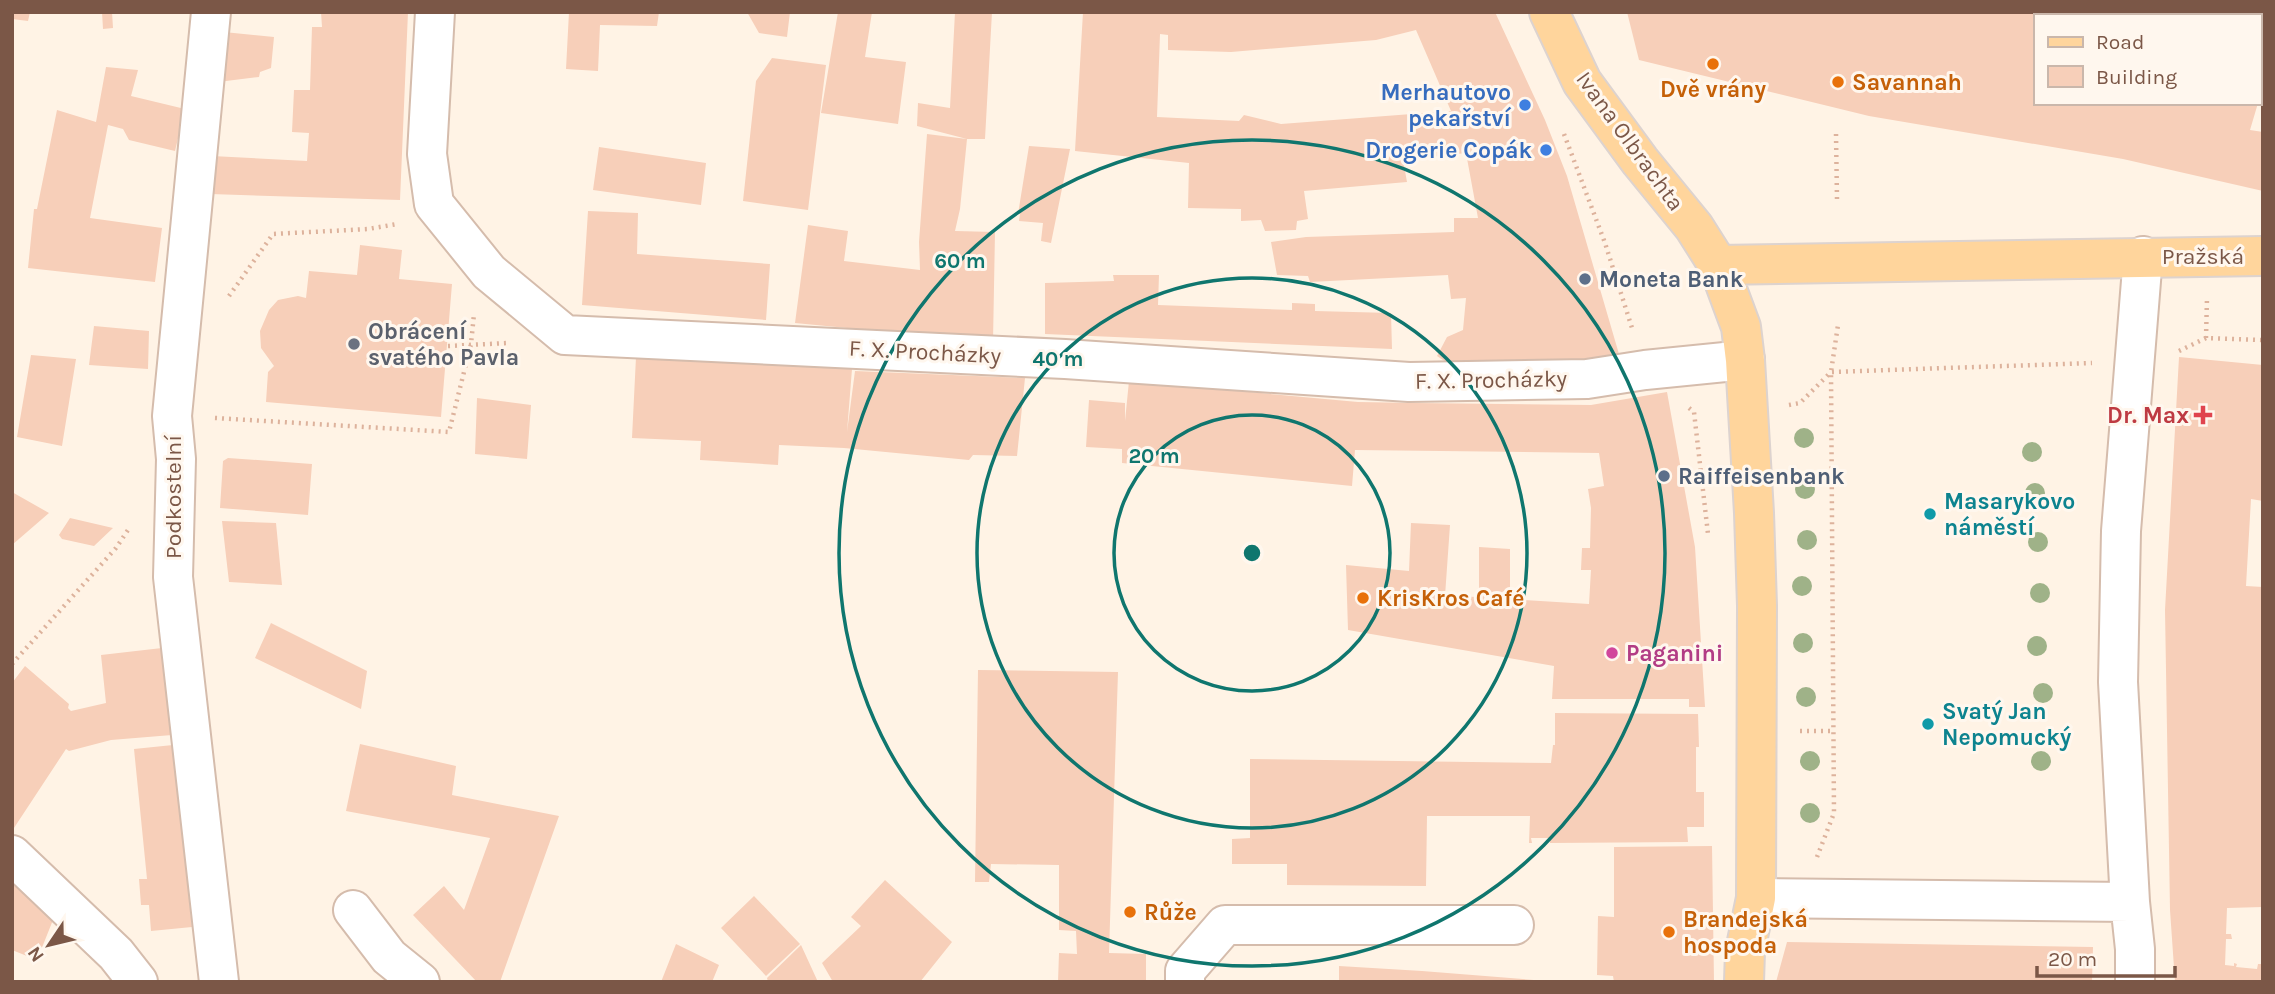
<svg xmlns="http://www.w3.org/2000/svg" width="2275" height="994" viewBox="0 0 2275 994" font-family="Karla,sans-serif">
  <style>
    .building { fill: #f7cfb9; fill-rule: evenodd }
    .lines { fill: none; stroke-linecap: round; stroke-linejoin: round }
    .minor-casing { stroke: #d5bcac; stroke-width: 42 }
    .major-casing { stroke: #ddd3cf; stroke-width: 42 }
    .path { stroke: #ddb29c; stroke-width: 4.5; stroke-dasharray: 2 5; stroke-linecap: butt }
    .minor { stroke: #fff; stroke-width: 38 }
    .major { stroke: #ffd59c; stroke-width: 38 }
    .tree { fill: #9fb288 }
    .ring { fill: none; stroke: #0f766e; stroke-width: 3.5 }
    .food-dot { fill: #e8710a; stroke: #fff7ee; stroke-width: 2.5 }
    .shop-dot { fill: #3f7fe0; stroke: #fff7ee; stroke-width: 2.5 }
    .service-dot { fill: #5c6f8a; stroke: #fff7ee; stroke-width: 2.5 }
    .worship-dot { fill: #6b7280; stroke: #fff7ee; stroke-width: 2.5 }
    .health-dot { fill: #e0444e; stroke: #fff7ee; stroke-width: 2.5 }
    .culture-dot { fill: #0f9aa8; stroke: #fff7ee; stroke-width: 2.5 }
    .hotel-dot { fill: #d1479c; stroke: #fff7ee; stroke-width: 2.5 }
    .labels { text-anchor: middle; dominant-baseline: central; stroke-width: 6; stroke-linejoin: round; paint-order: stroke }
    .food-label { font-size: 23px; font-weight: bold; fill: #c56008; stroke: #fff7ee; text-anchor: start }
    .shop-label { font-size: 23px; font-weight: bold; fill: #366cbe; stroke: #fff7ee; text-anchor: end }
    .street-label { font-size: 23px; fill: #7b5747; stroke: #fff7ee }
    .service-label { font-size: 23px; font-weight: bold; fill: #4e5e75; stroke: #fff7ee; text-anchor: start }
    .worship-label { font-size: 23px; font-weight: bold; fill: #5b616d; stroke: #fff7ee; text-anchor: start }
    .health-label { font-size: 23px; font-weight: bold; fill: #be3a42; stroke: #fff7ee; text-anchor: end }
    .culture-label { font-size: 23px; font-weight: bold; fill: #0d838f; stroke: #fff7ee; text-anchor: start }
    .hotel-label { font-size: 23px; font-weight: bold; fill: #b23c85; stroke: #fff7ee; text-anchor: start }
    .centre { fill: #0f766e; stroke: #fff7ee; stroke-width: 3.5 }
    .ring-label { font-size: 21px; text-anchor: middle; font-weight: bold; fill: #0f766e; stroke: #fff7ee; stroke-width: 6; stroke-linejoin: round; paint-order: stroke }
  </style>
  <rect width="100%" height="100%" fill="#fff3e5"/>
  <path class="building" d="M 12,12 L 30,12 L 28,21 L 12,19 Z
    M 102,12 L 112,12 L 113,28 L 103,29 Z
    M 321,12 L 408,12 L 400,200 L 210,194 L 212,156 L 307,161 L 309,133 L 292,132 L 294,90 L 310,90 L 312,27 L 322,27 Z
    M 569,12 L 659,12 L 657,26 L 600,25 L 598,71 L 566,69 Z
    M 747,12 L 790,12 L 787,37 L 759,33 Z
    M 838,12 L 872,12 L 865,57 L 906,62 L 898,124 L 821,113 Z
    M 955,12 L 992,12 L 985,139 L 967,139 L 917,126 L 918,103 L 950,108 Z
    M 1083,12 L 1495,12 L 1545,120 L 1567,176 L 1621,361 L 1455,368 L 1437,356 L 1447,337 L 1463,330 L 1466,298 L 1451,299 L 1448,275 L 1310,282 L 1308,276 L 1277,275 L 1271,242 L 1306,237 L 1454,232 L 1454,218 L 1478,218 L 1466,153 L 1403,160 L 1407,182 L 1304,191 L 1308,219 L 1297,221 L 1296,230 L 1265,231 L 1261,220 L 1241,221 L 1241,209 L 1188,208 L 1189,163 L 1075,151 ZM 1416,30 L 1451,111 L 1281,124 L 1244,115 L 1239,121 L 1157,117 L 1160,34 L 1168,35 L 1168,50 L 1231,52 L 1376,40 Z
    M 1627,12 L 2051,12 L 2050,16 L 2035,16 L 2035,103 L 2258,103 L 2250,130 L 2263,132 L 2263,191 L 2123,159 L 1869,116 L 1639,60 Z
    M 2121,12 L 2223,12 L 2222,16 L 2121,16 Z
    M 2259,28 L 2263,28 L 2263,87 L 2260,96 Z
    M 224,32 L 274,37 L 271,68 L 260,72 L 259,77 L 218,82 Z
    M 772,58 L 826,65 L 808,210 L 743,201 L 756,81 Z
    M 106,67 L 138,70 L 131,96 L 185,109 L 175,151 L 129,140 L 123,129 L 108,125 L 90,218 L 162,228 L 155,282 L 28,268 L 34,209 L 37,209 L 57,110 L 96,122 Z
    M 927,134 L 967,139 L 960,209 L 955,231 L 995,232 L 993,342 L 795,323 L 808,225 L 848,231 L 844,261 L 920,270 L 919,242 Z
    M 1029,146 L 1070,149 L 1051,243 L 1041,241 L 1043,223 L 1019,221 L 1020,214 L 1018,214 Z
    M 599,147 L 706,163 L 701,205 L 593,190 Z
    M 588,211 L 638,213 L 637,254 L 770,264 L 766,320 L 582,305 Z
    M 360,245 L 402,250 L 399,279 L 452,284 L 441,417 L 266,402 L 268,372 L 274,366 L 261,348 L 260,331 L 269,310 L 278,300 L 298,296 L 306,298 L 309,271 L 357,275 Z
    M 1113,275 L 1159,275 L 1158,305 L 1292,310 L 1292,303 L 1315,304 L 1315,311 L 1391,313 L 1392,349 L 1045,334 L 1045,283 L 1114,281 Z
    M 94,326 L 149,331 L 148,369 L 89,365 Z
    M 31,355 L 76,359 L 62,446 L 17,437 Z
    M 636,357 L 852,369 L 847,432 L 855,371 L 1025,378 L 1017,456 L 973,455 L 969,460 L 844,448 L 779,445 L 778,465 L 700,460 L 701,441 L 632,438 Z
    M 2179,357 L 2263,365 L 2263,501 L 2251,499 L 2246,586 L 2263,587 L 2263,907 L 2227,908 L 2226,934 L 2231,934 L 2232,939 L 2226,939 L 2225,965 L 2234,966 L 2234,963 L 2237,964 L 2236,967 L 2257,969 L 2258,964 L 2261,964 L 2263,982 L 2175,982 L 2170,910 L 2165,610 Z
    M 1129,381 L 1358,402 L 1416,403 L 1591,405 L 1667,392 L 1695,547 L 1705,707 L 1689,707 L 1689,699 L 1552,699 L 1554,666 L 1348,630 L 1346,565 L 1409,571 L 1411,523 L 1450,525 L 1445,596 L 1479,597 L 1479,547 L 1510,549 L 1510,599 L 1589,604 L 1591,570 L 1581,570 L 1582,548 L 1590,548 L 1591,508 L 1588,489 L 1604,486 L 1599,453 L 1355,450 L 1352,486 L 1122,463 L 1122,449 L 1086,447 L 1089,400 L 1125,403 L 1125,421 Z
    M 477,398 L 531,405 L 527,459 L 475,454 Z
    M 228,458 L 312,464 L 308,515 L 220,508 L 223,461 Z
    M 12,492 L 49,513 L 12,545 Z
    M 70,518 L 113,528 L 94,546 L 62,539 L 59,535 Z
    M 222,521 L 276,523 L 282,585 L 229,582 Z
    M 271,623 L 367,671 L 361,709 L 255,658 Z
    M 162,648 L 172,735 L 111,740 L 69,751 L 66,749 L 12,831 L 12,683 L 25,666 L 69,704 L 68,708 L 71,711 L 106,703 L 101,655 Z
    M 978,670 L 1118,672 L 1109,953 L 1146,954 L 1146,982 L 1058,982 L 1059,953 L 1077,954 L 1076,931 L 1059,930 L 1059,865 L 991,864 L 989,882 L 975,882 Z
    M 1555,713 L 1698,714 L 1699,747 L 1696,747 L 1696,792 L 1704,792 L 1704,827 L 1687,827 L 1688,842 L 1550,843 L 1550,838 L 1531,838 L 1532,843 L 1529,843 L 1530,816 L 1427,816 L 1426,886 L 1287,885 L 1287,864 L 1232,864 L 1232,839 L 1250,838 L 1250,759 L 1551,763 L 1553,745 L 1555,745 Z
    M 360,744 L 456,766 L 452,795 L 559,816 L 500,982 L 477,982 L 413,915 L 444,886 L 464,910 L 490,838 L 346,811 Z
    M 173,745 L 192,927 L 151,931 L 149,905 L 141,905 L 139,879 L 147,879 L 134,749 Z
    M 1712,846 L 1714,982 L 1614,982 L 1613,976 L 1597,975 L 1598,916 L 1614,917 L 1614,847 Z
    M 12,875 L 55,915 L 37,960 L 12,950 Z
    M 885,880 L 952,942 L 920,982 L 833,982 L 822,963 L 861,926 L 851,917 Z
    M 754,896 L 800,944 L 766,976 L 721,928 Z
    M 1787,942 L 2093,947 L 2092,982 L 1776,982 Z
    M 676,944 L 719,965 L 712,982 L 661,982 Z
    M 801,945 L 818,982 L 768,982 L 767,978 Z
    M 1339,966 L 1422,971 L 1534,980 L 1534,982 L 1339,982 Z"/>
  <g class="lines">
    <g class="minor-casing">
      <path id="minor" d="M 211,12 L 172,416 L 176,459 L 173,577 L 219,982
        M 435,12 L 427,154 L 434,204 L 489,272 L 565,335 L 1065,359 L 1409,382 L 1587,379 L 1645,370 L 1745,360
        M 12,855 L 116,954 L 138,982
        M 1756,898 L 2130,902
        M 353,910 L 389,957 L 420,982
        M 1185,982 L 1185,971 L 1225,925 L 1514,925
        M 2135,982 L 2135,949 L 2130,902 L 2118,682 L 2121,531 L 2143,256"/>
    </g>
    <g class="major-casing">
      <path id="major" d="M 1549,12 L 1582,82 L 1640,161 L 1694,227 L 1718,265 L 1741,327 L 1745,360 L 1754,513 L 1757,606 L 1756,898 L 1745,951 L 1744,982
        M 1718,265 L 2263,256"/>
    </g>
    <path class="path" d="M 1564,134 L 1605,243 L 1632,328
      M 1836,134 L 1837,199
      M 229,296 L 273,234 L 368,229 L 397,224
      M 2206,338 L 2207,298
      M 448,346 L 508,343
      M 2179,351 L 2206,338 L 2263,340
      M 1789,405 L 1800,403 L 1831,372 L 2092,363
      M 1689,408 L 1694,412 L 1708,534
      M 215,418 L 449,432 L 471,344 L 474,314
      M 12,664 L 116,548 L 130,527
      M 1800,731 L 1834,731
      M 1817,857 L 1834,813 L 1831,372 L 1838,325"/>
    <use href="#minor" class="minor"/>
    <use href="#major" class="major"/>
  </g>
  <g class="tree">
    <circle cx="1804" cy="438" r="10"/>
    <circle cx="2032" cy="452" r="10"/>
    <circle cx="1805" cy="489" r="10"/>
    <circle cx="2035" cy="493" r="10"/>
    <circle cx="1807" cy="540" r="10"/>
    <circle cx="2038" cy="542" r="10"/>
    <circle cx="1802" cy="586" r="10"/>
    <circle cx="2040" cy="593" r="10"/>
    <circle cx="1803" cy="643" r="10"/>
    <circle cx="2037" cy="646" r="10"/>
    <circle cx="2043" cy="693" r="10"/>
    <circle cx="1806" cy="697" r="10"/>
    <circle cx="1810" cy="761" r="10"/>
    <circle cx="2041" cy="761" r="10"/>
    <circle cx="1810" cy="813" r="10"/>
  </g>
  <g class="ring">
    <circle cx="1252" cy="553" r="138"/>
    <circle cx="1252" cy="553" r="275"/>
    <circle cx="1252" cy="553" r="413"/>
  </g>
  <g class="food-dot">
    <circle cx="1713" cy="64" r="7"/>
    <circle cx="1838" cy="82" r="7"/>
    <circle cx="1363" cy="598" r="7"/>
    <circle cx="1130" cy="912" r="7"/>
    <circle cx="1669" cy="932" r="7"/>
  </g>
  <g class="shop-dot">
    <circle cx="1525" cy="105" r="7"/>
    <circle cx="1546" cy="150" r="7"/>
  </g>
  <g class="service-dot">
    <circle cx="1585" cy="279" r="7"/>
    <circle cx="1664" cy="476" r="7"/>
  </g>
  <circle class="worship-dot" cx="354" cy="344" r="7"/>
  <path class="health-dot" d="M2199.5 404.5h7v7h7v7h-7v7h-7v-7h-7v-7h7z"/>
  <g class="culture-dot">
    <circle cx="1930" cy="514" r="7"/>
    <circle cx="1928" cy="724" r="7"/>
  </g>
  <circle class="hotel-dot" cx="1612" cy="653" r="7"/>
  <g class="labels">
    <g class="food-label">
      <text x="1852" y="82">Savannah</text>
      <text x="1713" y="89" text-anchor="middle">Dvě vrány</text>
      <text x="1377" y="598">KrisKros Café</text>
      <text x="1144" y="912">Růže</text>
      <text x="1683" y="919">Brandejská<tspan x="1683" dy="26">hospoda</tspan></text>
    </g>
    <g class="shop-label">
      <text x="1511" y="92">Merhautovo<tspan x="1511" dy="26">pekařství</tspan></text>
      <text x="1532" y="150">Drogerie Copák</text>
    </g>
    <g class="street-label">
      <text transform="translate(1630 141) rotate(54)">Ivana Olbrachta</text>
      <text x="2203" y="256">Pražská</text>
      <text transform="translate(925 352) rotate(3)">F. X. Procházky</text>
      <text transform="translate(1491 380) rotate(-1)">F. X. Procházky</text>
      <text transform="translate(173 497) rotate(-90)">Podkostelní</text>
    </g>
    <g class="service-label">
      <text x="1599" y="279">Moneta Bank</text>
      <text x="1678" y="476">Raiffeisenbank</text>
    </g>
    <g class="worship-label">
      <text x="368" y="331">Obrácení<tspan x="368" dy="26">svatého Pavla</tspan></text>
    </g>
    <g class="health-label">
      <text x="2189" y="415">Dr. Max</text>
    </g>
    <g class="culture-label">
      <text x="1944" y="501">Masarykovo<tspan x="1944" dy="26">náměstí</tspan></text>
      <text x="1942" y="711">Svatý Jan<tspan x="1942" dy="26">Nepomucký</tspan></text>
    </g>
    <g class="hotel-label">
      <text x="1626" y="653">Paganini</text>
    </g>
  </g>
  <circle cx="1252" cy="553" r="10" class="centre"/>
  <g class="ring-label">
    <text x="960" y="268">60 m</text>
    <text x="1058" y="366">40 m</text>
    <text x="1154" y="463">20 m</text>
  </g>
  <rect width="2275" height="994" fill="none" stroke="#7b5747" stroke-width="28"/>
  <rect x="2034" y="14" width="228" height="91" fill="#fff7ee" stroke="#cab7ab" stroke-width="2"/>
  <rect x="2048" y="37" width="35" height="10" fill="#ffd59c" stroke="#cab7ab" stroke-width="2"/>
  <text x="2096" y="49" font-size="21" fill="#7b5747">Road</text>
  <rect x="2048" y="66" width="35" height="21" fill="#f7cfb9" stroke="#cab7ab" stroke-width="2"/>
  <text x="2096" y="84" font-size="21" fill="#7b5747">Building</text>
  <g transform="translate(49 945) rotate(235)" stroke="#fff7ee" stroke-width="5" paint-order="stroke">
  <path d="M0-5L12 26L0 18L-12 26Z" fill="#7b5747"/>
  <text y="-10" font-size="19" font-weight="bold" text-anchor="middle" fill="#7b5747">N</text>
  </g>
  <path d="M2037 966v10h138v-10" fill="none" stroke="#7b5747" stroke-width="3.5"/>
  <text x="2048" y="966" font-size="21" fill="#7b5747" stroke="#fff7ee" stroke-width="5" paint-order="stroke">20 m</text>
</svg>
